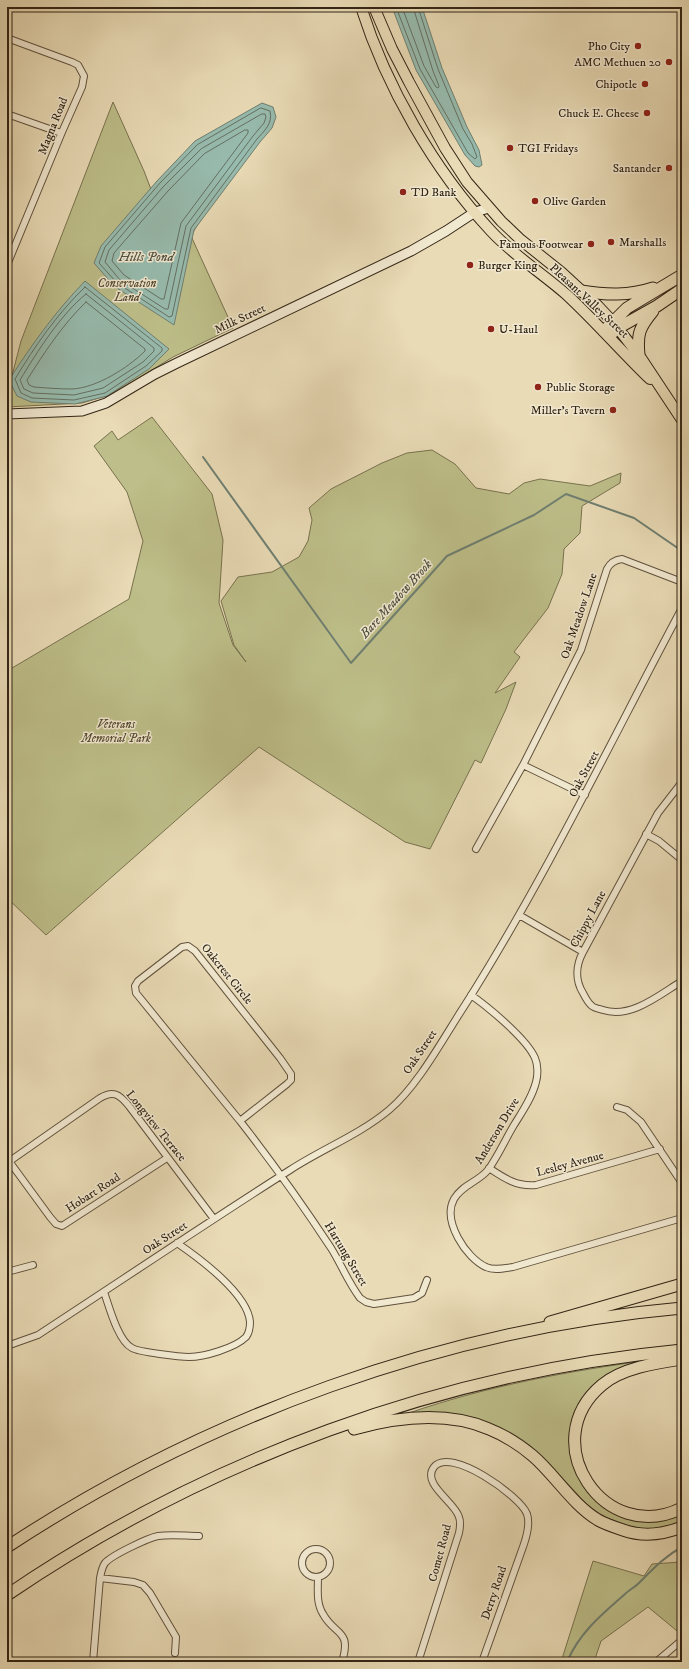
<svg xmlns="http://www.w3.org/2000/svg" width="689" height="1669" viewBox="0 0 689 1669" font-family="'IM FELL DW Pica',serif">
  <style>
    .green { fill: #bdbe89; stroke: #78724f }
    .water { fill: #97bbae; stroke: #6f7f71 }
    .lines { fill: none; stroke-linecap: round; stroke-linejoin: round }
    .shore { stroke: #647062; stroke-width: 1 }
    .stream { stroke: #6f7f71; stroke-width: 2 }
    .street-casing { stroke: #60523d; stroke-width: 8 }
    .secondary-casing { stroke: #322515; stroke-width: 11 }
    .primary-casing { stroke: #322515; stroke-width: 12 }
    .highway-casing { stroke: #322515; stroke-width: 13 }
    .street { stroke: #f1e8d0; stroke-width: 6 }
    .secondary { stroke: #f1e8d0; stroke-width: 9 }
    .primary { stroke: #e9dbb6; stroke-width: 10 }
    .highway { stroke: #e9dbb6; stroke-width: 11 }
    .poi-dot { fill: #8f2418; stroke: #f1e8d0; stroke-width: 1.5 }
    .labels { text-anchor: middle; dominant-baseline: central; stroke-width: 3; stroke-linejoin: round; paint-order: stroke }
    .poi-label { font-size: 12px; fill: #322515; stroke: #f1e8d0; text-anchor: end }
    .street-label { font-size: 12px; fill: #322515; stroke: #f1e8d0 }
    .park-label { font-size: 12px; font-style: italic; fill: #554b32; stroke: #f1e8d0 }
    .water-label { font-size: 13px; font-style: italic; fill: #505243; stroke: #f1e8d0 }
  </style>
  <rect width="100%" height="100%" fill="#e9dbb6"/>
  <filter id="stains"><feTurbulence type="fractalNoise" baseFrequency=".005" numOctaves="4"/><feColorMatrix values="0 0 0 0 .2 0 0 0 0 .09 0 0 0 0 .02 0 0 0 .5 -.17"/></filter>
  <radialGradient id="worn" r=".72"><stop offset=".6" stop-color="#630" stop-opacity="0"/><stop offset="1" stop-color="#630" stop-opacity=".3"/></radialGradient>
  <path class="green" d="M 113,102 L 144,171 L 152,192 L 203,215 L 191,236 L 233,328 L 173,357 L 121,389 L 106,396 L 82,403 L 7,407 L 7,395 L 21,341 Z
    M 152,417 L 212,494 L 223,540 L 219,603 L 233,645 L 246,662 L 234,645 L 221,601 L 238,577 L 272,572 L 299,557 L 308,541 L 312,520 L 309,508 L 331,489 L 382,463 L 407,453 L 432,450 L 455,464 L 476,488 L 509,494 L 524,483 L 540,479 L 590,486 L 621,473 L 620,483 L 582,506 L 580,533 L 564,549 L 562,574 L 548,608 L 514,652 L 520,657 L 495,693 L 516,682 L 506,709 L 481,763 L 475,760 L 430,849 L 405,842 L 259,747 L 46,935 L 7,898 L 7,671 L 129,599 L 143,541 L 127,492 L 94,446 L 112,431 L 118,440 Z
    M 650,1360 L 634,1365 L 578,1410 L 580,1474 L 628,1515 L 682,1510 L 682,1524 C 648,1534 616,1528 588,1505 C 578,1496 569,1484 558,1475 C 548,1466 536,1458 524,1449 C 516,1442 507,1434 498,1429 C 472,1412 439,1414 409,1413 C 487,1386 569,1371 650,1360 Z
    M 593,1561 L 644,1576 L 652,1564 L 681,1562 L 682,1635 L 648,1607 L 601,1641 L 594,1662 L 561,1662 Z"/>
  <path class="water" d="M 392,7 L 422,7 L 442,68 L 467,127 L 479,150 L 482,165 L 479,167 L 475,166 L 465,155 L 416,70 Z
    M 262,103 L 273,107 L 276,117 L 272,128 L 260,142 L 194,230 L 174,325 L 114,286 L 94,263 L 101,246 L 157,181 L 195,141 Z
    M 85,281 L 169,349 L 149,369 L 107,396 L 75,404 L 31,402 L 17,396 L 9,380 C 32,344 56,311 85,281 Z"/>
  <g class="lines">
    <path class="shore" d="M 396,7 L 420,69 L 468,153 L 475,159 L 477,157 L 472,144 L 463,129 L 438,69 L 418,7
      M 402,7 L 424,66 L 436,87 L 438,88 L 439,86 L 433,71 L 413,7
      M 261,108 L 270,111 C 273,124 264,131 257,139 L 191,228 L 172,316 L 169,317 L 117,283 L 99,263 L 105,247 L 160,183 L 197,145 Z
      M 262,114 L 265,114 L 266,117 L 264,123 L 253,136 L 186,226 L 168,309 L 165,309 L 120,280 L 105,262 L 109,250 L 163,187 L 201,149 Z
      M 245,130 L 248,130 L 248,133 L 181,223 L 164,299 L 161,299 L 124,275 L 112,261 L 114,253 L 168,191 L 204,154 Z
      M 85,287 L 162,348 L 162,351 L 146,366 L 105,393 L 74,400 L 32,398 L 21,393 L 15,379 C 35,346 57,314 85,287 Z
      M 86,294 L 154,348 L 154,351 L 143,362 L 103,388 L 74,395 L 33,393 L 24,389 L 20,380 C 37,352 61,314 86,294 Z
      M 86,302 L 145,349 L 145,351 C 128,368 96,388 72,389 C 59,389 47,388 34,387 L 29,385 L 27,380 C 44,353 63,324 86,302 Z"/>
    <path class="stream" d="M 203,457 L 351,663 L 447,556 L 534,515 L 566,494 L 634,518 L 682,551
      M 567,1662 C 579,1633 602,1614 625,1594 C 629,1590 635,1587 639,1583 C 653,1569 665,1556 682,1547"/>
    <g class="street-casing">
      <path id="street" d="M 7,38 L 72,62 L 78,65 L 84,76 L 82,87 L 62,132 L 7,265
        M 7,114 L 61,133
        M 682,782 L 658,813 L 583,952 C 576,965 575,980 583,993 C 585,997 588,1003 592,1006 C 594,1008 600,1009 603,1010 C 631,1019 659,995 682,981
        M 585,795 L 523,765 L 581,650 L 607,569 C 610,563 614,560 622,559 L 682,582
        M 646,834 L 659,841 L 682,860
        M 476,849 L 523,765
        M 519,915 L 583,952
        M 471,995 C 488,1007 527,1039 535,1058 C 538,1065 538,1075 536,1082 C 532,1098 522,1112 514,1125 C 505,1140 498,1156 488,1170 C 478,1182 462,1185 454,1199 C 442,1221 466,1258 486,1267 C 494,1271 505,1268 513,1267 L 682,1218
        M 617,1107 L 627,1110 L 641,1122 L 682,1183
        M 240,1121 L 136,993 L 135,986 L 138,981 L 182,947 L 188,946 L 195,951 L 280,1058 L 291,1074 L 291,1080 L 287,1084 L 240,1121 C 272,1162 302,1204 331,1248 C 341,1264 348,1282 360,1298 L 366,1302 L 374,1304 L 414,1298 L 422,1293 L 427,1280
        M 9,1161 L 50,1217 L 56,1224 L 62,1226 L 167,1158
        M 7,1163 L 100,1098 C 113,1090 119,1094 129,1106 L 214,1219
        M 489,1168 C 504,1178 517,1187 536,1185 L 660,1149
        M 7,1272 L 33,1265
        M 104,1292 C 109,1306 118,1341 132,1348 C 138,1352 181,1357 189,1357 C 204,1357 235,1348 246,1337 C 249,1333 250,1327 250,1322 C 248,1294 199,1258 177,1243
        M 7,1346 L 38,1335 C 122,1280 205,1224 290,1170 C 322,1149 359,1135 389,1110 C 418,1086 444,1037 465,1005 C 546,877 611,741 682,608
        M302 1563a14 14 0 1 1 28 0a14 14 0 1 1-28 0Z
        M 318,1577 C 318,1589 316,1603 323,1614 C 335,1636 352,1629 342,1662
        M 100,1578 L 134,1582 L 143,1585 L 150,1593 L 176,1637 L 175,1653
        M 93,1662 L 100,1578 C 101,1573 102,1567 105,1563 C 112,1555 148,1538 158,1536 C 172,1534 186,1536 199,1536
        M 418,1662 L 459,1533 C 460,1528 461,1522 459,1517 C 455,1502 421,1484 434,1467 C 450,1446 520,1496 527,1514 C 530,1523 527,1535 524,1544 L 482,1662
        M 656,1662 L 682,1640"/>
    </g>
    <g class="secondary-casing">
      <path id="secondary" d="M 7,414 L 82,411 L 106,403 L 155,374 L 177,363 L 411,251 L 446,231 L 475,212 L 489,208"/>
    </g>
    <g class="primary-casing">
      <path id="primary" d="M 361,7 C 386,86 434,170 491,231 C 513,255 542,273 567,295 C 596,322 622,352 650,379
        M 374,7 L 392,49 L 409,82 L 445,148 L 467,182 L 501,221 L 521,240 L 561,272 L 598,306 L 613,322 L 641,358 L 682,420"/>
    </g>
    <g class="highway-casing">
      <path id="highway" d="M 581,291 C 606,295 629,296 653,288
        M 604,331 L 627,308 L 682,275
        M 609,336 L 618,328 L 657,306 L 682,289
        M 639,355 C 637,334 639,328 653,311
        M 550,1322 L 682,1284
        M 682,1359 C 656,1363 622,1368 602,1385 C 534,1442 605,1547 682,1508
        M 354,1429 C 397,1417 447,1411 489,1429 C 504,1435 520,1445 533,1456 C 555,1475 572,1504 598,1520 C 605,1524 614,1527 623,1530 C 643,1537 662,1535 682,1527
        M 7,1547 C 206,1416 444,1329 682,1308
        M 7,1595 C 207,1459 441,1373 682,1350"/>
    </g>
    <use href="#street" class="street"/>
    <use href="#secondary" class="secondary"/>
    <use href="#primary" class="primary"/>
    <use href="#highway" class="highway"/>
  </g>
  <g class="poi-dot">
    <circle cx="638" cy="46" r="4"/>
    <circle cx="669" cy="62" r="4"/>
    <circle cx="645" cy="84" r="4"/>
    <circle cx="647" cy="113" r="4"/>
    <circle cx="510" cy="148" r="4"/>
    <circle cx="669" cy="168" r="4"/>
    <circle cx="403" cy="192" r="4"/>
    <circle cx="535" cy="201" r="4"/>
    <circle cx="611" cy="242" r="4"/>
    <circle cx="591" cy="244" r="4"/>
    <circle cx="470" cy="265" r="4"/>
    <circle cx="491" cy="329" r="4"/>
    <circle cx="538" cy="387" r="4"/>
    <circle cx="613" cy="410" r="4"/>
  </g>
  <g class="labels">
    <g class="poi-label">
      <text x="630" y="46">Pho City</text>
      <text x="661" y="62">AMC Methuen 20</text>
      <text x="637" y="84">Chipotle</text>
      <text x="639" y="113">Chuck E. Cheese</text>
      <text x="518" y="148" text-anchor="start">TGI Fridays</text>
      <text x="661" y="168">Santander</text>
      <text x="411" y="192" text-anchor="start">TD Bank</text>
      <text x="543" y="201" text-anchor="start">Olive Garden</text>
      <text x="619" y="242" text-anchor="start">Marshalls</text>
      <text x="583" y="244">Famous Footwear</text>
      <text x="478" y="265" text-anchor="start">Burger King</text>
      <text x="499" y="329" text-anchor="start">U-Haul</text>
      <text x="546" y="387" text-anchor="start">Public Storage</text>
      <text x="605" y="410">Miller's Tavern</text>
    </g>
    <g class="street-label">
      <text transform="translate(53 126) rotate(-68)">Magna Road</text>
      <text transform="translate(589 301) rotate(43)">Pleasant Valley Street</text>
      <text transform="translate(240 319) rotate(-25)">Milk Street</text>
      <text transform="translate(579 616) rotate(-71)">Oak Meadow Lane</text>
      <text transform="translate(584 774) rotate(-62)">Oak Street</text>
      <text transform="translate(588 919) rotate(-62)">Chippy Lane</text>
      <text transform="translate(227 974) rotate(51)">Oakcrest Circle</text>
      <text transform="translate(420 1052) rotate(-56)">Oak Street</text>
      <text transform="translate(156 1126) rotate(51)">Longview Terrace</text>
      <text transform="translate(497 1131) rotate(-59)">Anderson Drive</text>
      <text transform="translate(570 1164) rotate(-15)">Lesley Avenue</text>
      <text transform="translate(93 1193) rotate(-33)">Hobart Road</text>
      <text transform="translate(165 1238) rotate(-33)">Oak Street</text>
      <text transform="translate(346 1254) rotate(59)">Hartung Street</text>
      <text transform="translate(440 1553) rotate(-75)">Comet Road</text>
      <text transform="translate(494 1593) rotate(-71)">Derry Road</text>
    </g>
    <g class="park-label">
      <text x="127" y="283">Conservation<tspan x="127" dy="14">Land</tspan></text>
      <text x="116" y="724">Veterans<tspan x="116" dy="14">Memorial Park</tspan></text>
    </g>
    <g class="water-label">
      <text x="146" y="257">Hills Pond</text>
      <text transform="translate(396 599) rotate(-48)">Bare Meadow Brook</text>
    </g>
  </g>
  <rect width="689" height="1669" fill="none" stroke="#e9dbb6" stroke-width="24"/>
  <rect x="8" y="8" width="673" height="1653" fill="none" stroke="#322515" stroke-width="2"/>
  <rect x="12" y="12" width="665" height="1645" fill="none" stroke="#322515"/>
  <rect width="100%" height="100%" filter="url(#stains)"/>
  <rect width="100%" height="100%" fill="url(#worn)"/>
</svg>
